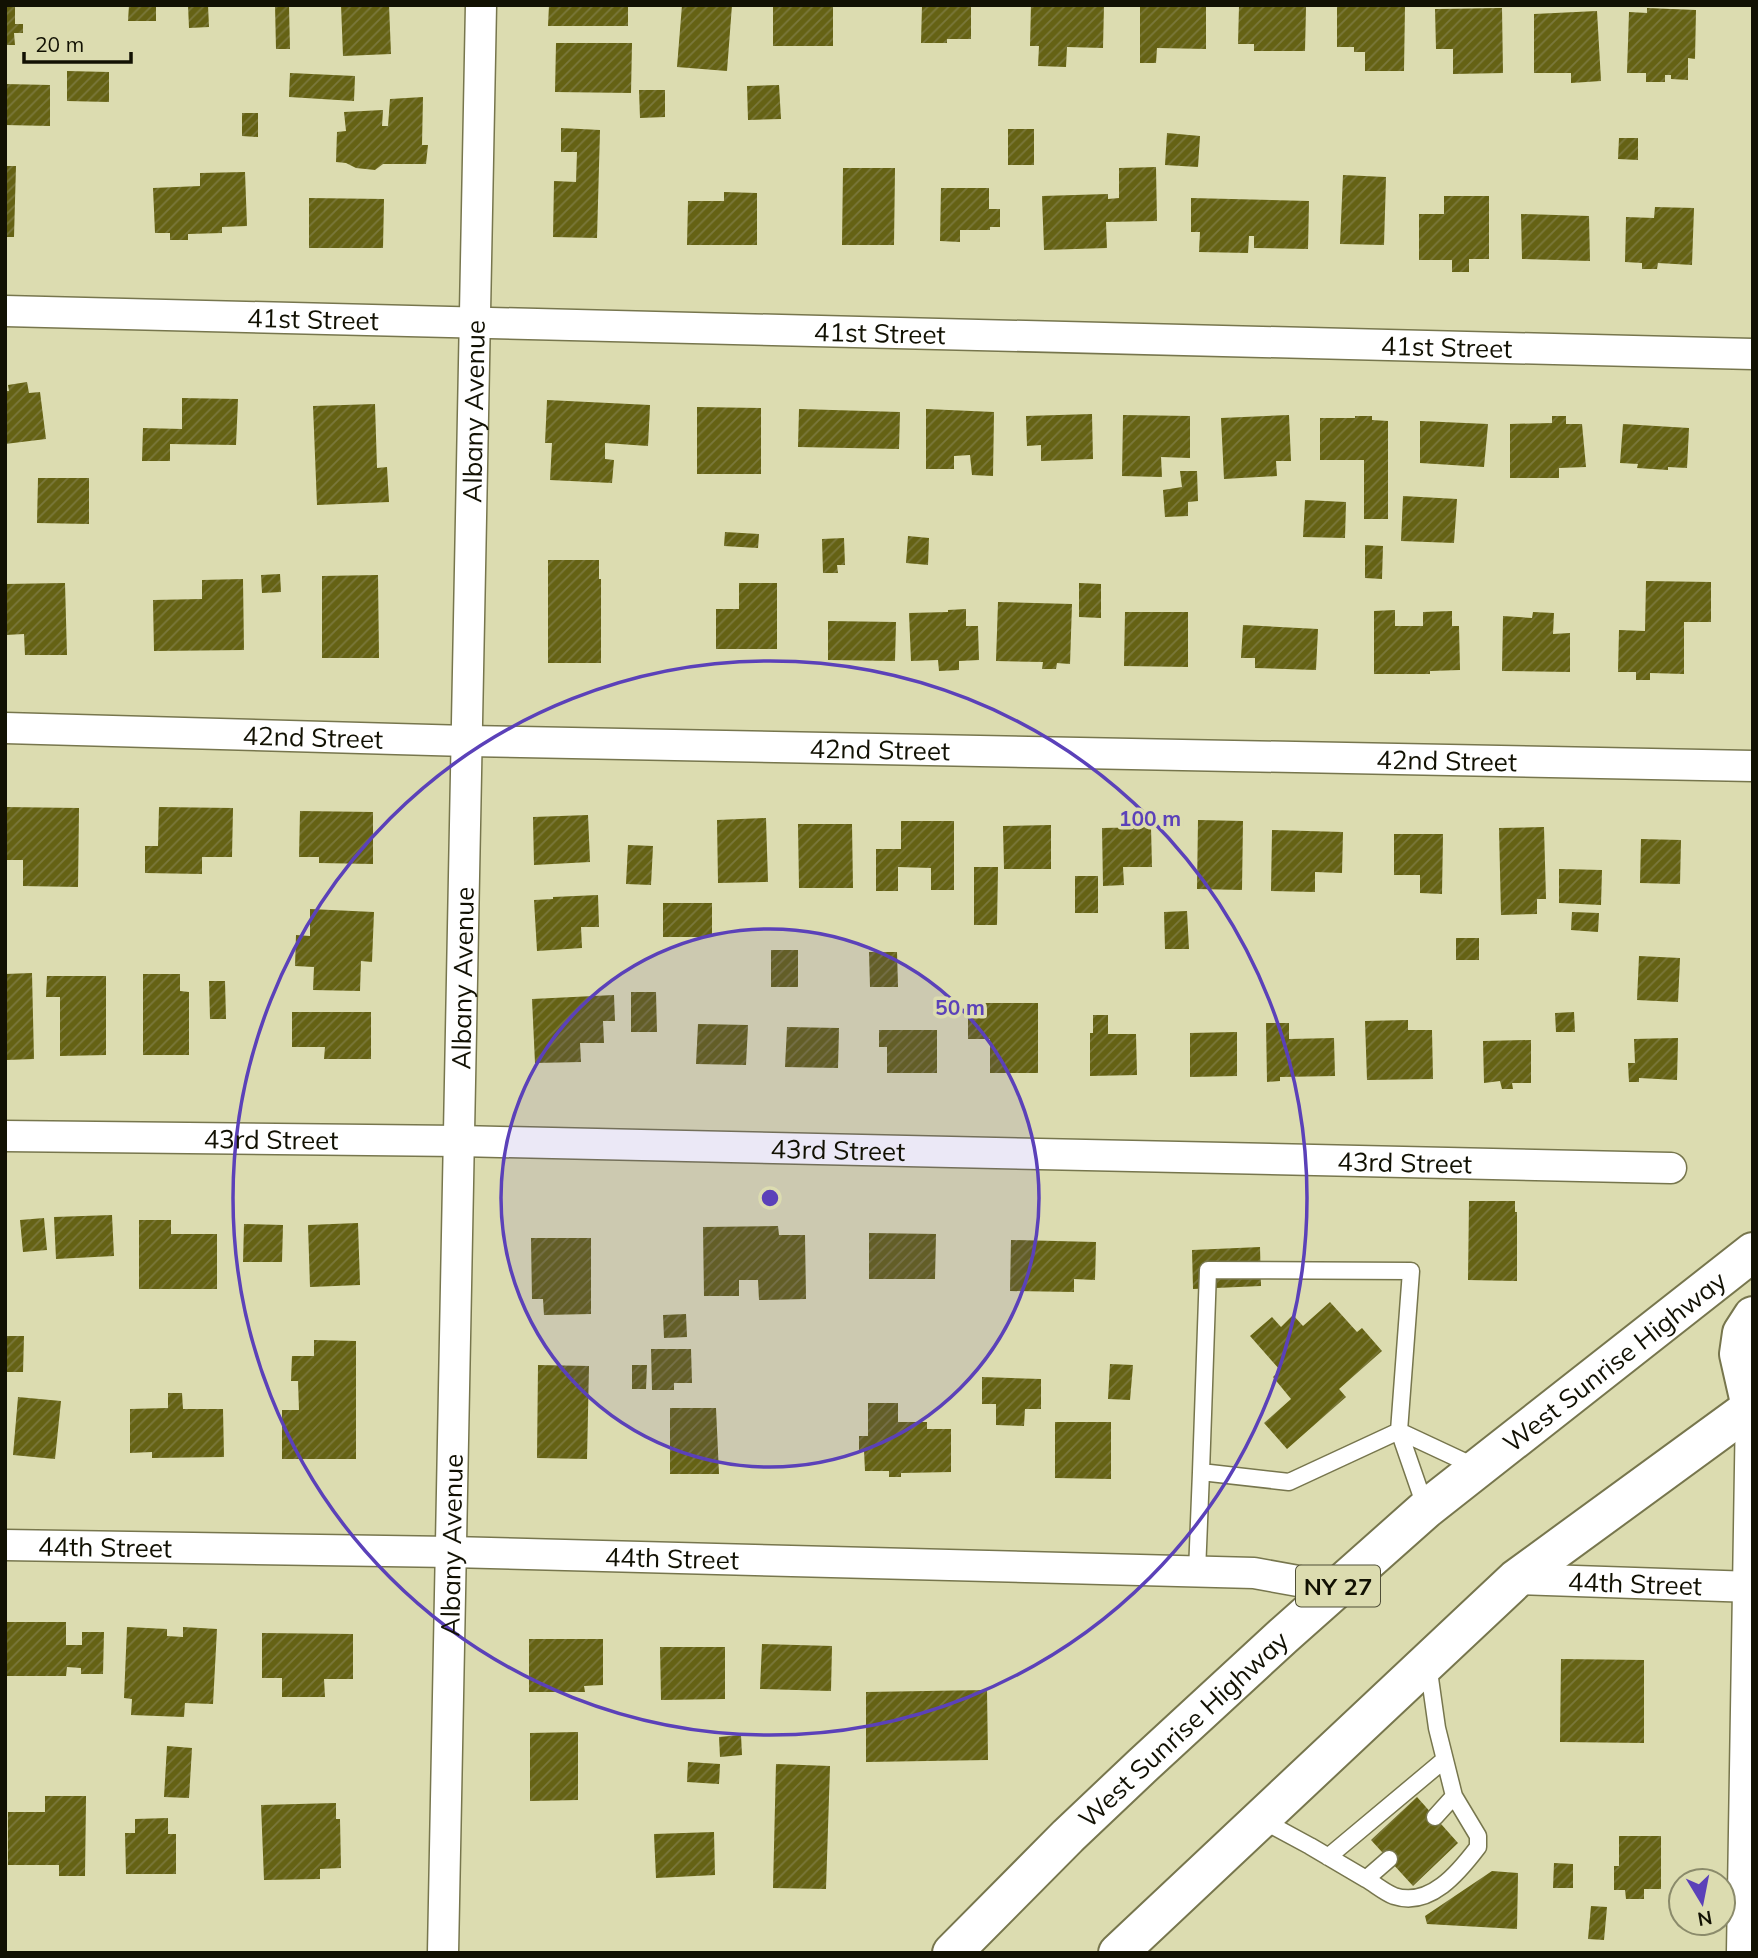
<svg xmlns="http://www.w3.org/2000/svg" width="1758" height="1958" viewBox="0 0 1758 1958" font-family="Mulish,sans-serif">
  <style>
    .building { fill: url(#building-hatch) }
    .lines { fill: none; stroke-linecap: round; stroke-linejoin: round }
    .lane-casing { stroke: #77764d; stroke-width: 19 }
    .street-casing { stroke: #77764d; stroke-width: 33 }
    .highway-casing { stroke: #77764d; stroke-width: 42 }
    .lane { stroke: #fff; stroke-width: 16 }
    .street { stroke: #fff; stroke-width: 30 }
    .highway { stroke: #fff; stroke-width: 38 }
    .ring { fill: none; stroke: #5b41b9; stroke-width: 3.5 }
    .labels { text-anchor: middle; dominant-baseline: central; stroke-width: 7; stroke-linejoin: round; paint-order: stroke }
    .shield { fill: #dcdcb0; stroke: #4f4e37; stroke-width: 2 }
    .shield-label { font-size: 24px; font-weight: bold; fill: #121103 }
    .street-label { font-size: 26px; fill: #121103; stroke: #dcdcb0 }
    .centre { fill: #5b41b9; stroke: #dcdcb0; stroke-width: 3.5 }
    .ring-label { font-size: 21px; text-anchor: middle; font-weight: bold; fill: #5b41b9; stroke: #dcdcb0; stroke-width: 7; stroke-linejoin: round; paint-order: stroke }
  </style>
  <defs>
    <pattern id="building-hatch" width="6" height="6" patternUnits="userSpaceOnUse" patternTransform="scale(1.75)"><rect width="6" height="6" fill="#656214"/><path d="M-1 1l2-2M0 6l6-6M5 7l2-2" fill="none" stroke="#7a783c"/></pattern>
  </defs>
  <rect width="100%" height="100%" fill="#dcdcb0"/>
  <path class="building" d="M 5,5 L 15,5 L 15,24 L 23,24 L 23,33 L 14,33 L 15,45 L 5,45 Z
    M 129,5 L 156,5 L 156,21 L 128,21 Z
    M 188,5 L 208,5 L 209,27 L 189,28 Z
    M 275,5 L 289,5 L 290,49 L 276,49 Z
    M 341,5 L 389,5 L 391,54 L 343,56 Z
    M 549,5 L 628,5 L 628,26 L 548,26 Z
    M 682,5 L 732,5 L 727,71 L 677,67 Z
    M 773,5 L 833,5 L 833,46 L 773,46 Z
    M 922,5 L 971,5 L 971,39 L 947,39 L 947,43 L 921,43 Z
    M 1031,5 L 1104,5 L 1103,48 L 1067,47 L 1066,67 L 1038,66 L 1039,46 L 1030,46 Z
    M 1140,5 L 1206,5 L 1206,49 L 1157,48 L 1156,63 L 1140,63 Z
    M 1239,6 L 1306,7 L 1305,51 L 1254,51 L 1254,44 L 1238,44 Z
    M 1405,6 L 1404,71 L 1365,71 L 1365,52 L 1354,52 L 1354,47 L 1337,47 L 1337,7 Z
    M 1502,8 L 1503,73 L 1453,74 L 1453,49 L 1436,49 L 1435,9 Z
    M 1647,8 L 1696,10 L 1695,59 L 1688,58 L 1688,80 L 1671,79 L 1671,75 L 1665,75 L 1665,82 L 1646,82 L 1646,73 L 1627,73 L 1629,12 L 1647,13 Z
    M 1597,11 L 1601,81 L 1571,83 L 1571,73 L 1534,73 L 1534,14 Z
    M 556,43 L 632,43 L 631,93 L 555,92 Z
    M 67,71 L 109,72 L 109,102 L 67,101 Z
    M 290,73 L 355,76 L 354,101 L 289,97 Z
    M 5,84 L 50,85 L 50,126 L 5,125 Z
    M 779,85 L 781,119 L 748,120 L 747,86 Z
    M 639,90 L 665,90 L 665,117 L 640,118 Z
    M 423,97 L 422,145 L 428,145 L 426,164 L 383,164 L 375,170 L 356,168 L 346,163 L 336,162 L 337,132 L 346,131 L 344,112 L 383,110 L 382,126 L 388,126 L 390,99 Z
    M 242,113 L 258,113 L 258,137 L 242,136 Z
    M 561,128 L 600,130 L 597,238 L 553,237 L 554,181 L 576,182 L 577,152 L 561,152 Z
    M 1008,129 L 1034,129 L 1034,165 L 1008,165 Z
    M 1167,133 L 1200,136 L 1198,167 L 1165,165 Z
    M 1619,138 L 1638,138 L 1638,160 L 1618,159 Z
    M 5,166 L 16,166 L 14,237 L 5,237 Z
    M 1156,167 L 1157,221 L 1106,222 L 1107,248 L 1044,250 L 1042,196 L 1108,194 L 1108,199 L 1119,198 L 1119,168 Z
    M 843,168 L 895,168 L 894,245 L 842,245 Z
    M 245,172 L 247,226 L 222,227 L 222,233 L 188,234 L 188,240 L 170,240 L 170,233 L 155,233 L 153,188 L 200,186 L 200,173 Z
    M 1343,175 L 1386,177 L 1384,245 L 1340,244 Z
    M 941,188 L 989,188 L 989,209 L 1000,209 L 1000,227 L 990,227 L 990,230 L 960,230 L 960,242 L 940,241 Z
    M 724,192 L 757,193 L 757,245 L 687,245 L 688,201 L 724,201 Z
    M 1444,196 L 1489,196 L 1489,259 L 1469,259 L 1469,272 L 1452,272 L 1452,260 L 1419,260 L 1419,214 L 1444,214 Z
    M 309,198 L 384,199 L 383,248 L 309,248 Z
    M 1191,198 L 1309,201 L 1308,249 L 1254,248 L 1254,236 L 1249,236 L 1248,253 L 1199,252 L 1200,232 L 1191,232 Z
    M 1655,207 L 1694,208 L 1692,265 L 1658,263 L 1657,269 L 1642,269 L 1642,263 L 1625,262 L 1626,217 L 1654,218 Z
    M 1521,214 L 1589,216 L 1590,261 L 1522,259 Z
    M 27,382 L 29,393 L 40,392 L 46,439 L 5,444 L 5,391 L 9,391 L 8,385 Z
    M 182,398 L 238,399 L 236,445 L 170,444 L 170,461 L 142,461 L 143,428 L 182,429 Z
    M 547,400 L 650,405 L 648,446 L 605,443 L 605,459 L 614,460 L 612,483 L 550,480 L 552,443 L 545,443 Z
    M 375,404 L 377,468 L 387,467 L 389,502 L 317,505 L 313,406 Z
    M 697,407 L 761,408 L 761,474 L 697,474 Z
    M 799,409 L 900,412 L 899,449 L 798,447 Z
    M 926,409 L 994,412 L 993,476 L 972,475 L 970,455 L 954,456 L 954,469 L 926,469 Z
    M 1092,414 L 1093,459 L 1041,461 L 1041,445 L 1027,446 L 1026,416 Z
    M 1123,415 L 1190,416 L 1190,458 L 1161,457 L 1162,477 L 1122,476 Z
    M 1289,415 L 1291,461 L 1276,461 L 1277,476 L 1224,479 L 1221,418 Z
    M 1355,416 L 1372,416 L 1372,420 L 1388,421 L 1388,519 L 1364,519 L 1364,460 L 1320,460 L 1320,418 L 1355,418 Z
    M 1552,416 L 1566,416 L 1566,424 L 1582,424 L 1586,467 L 1559,468 L 1559,478 L 1510,478 L 1510,424 L 1552,423 Z
    M 1420,421 L 1488,424 L 1484,467 L 1420,463 Z
    M 1623,424 L 1689,428 L 1687,468 L 1668,467 L 1668,470 L 1637,468 L 1638,464 L 1620,463 Z
    M 1180,471 L 1197,471 L 1198,501 L 1188,502 L 1188,516 L 1165,517 L 1163,490 L 1182,487 Z
    M 38,478 L 89,478 L 89,524 L 37,523 Z
    M 1403,496 L 1457,499 L 1454,543 L 1401,541 Z
    M 1305,500 L 1346,502 L 1345,538 L 1303,537 Z
    M 725,532 L 759,534 L 758,548 L 724,546 Z
    M 908,536 L 929,538 L 928,565 L 906,563 Z
    M 844,538 L 845,565 L 837,565 L 838,573 L 823,573 L 822,539 Z
    M 1365,545 L 1383,546 L 1382,579 L 1365,578 Z
    M 548,560 L 599,560 L 599,579 L 601,579 L 601,663 L 548,663 Z
    M 280,574 L 281,592 L 262,593 L 261,575 Z
    M 378,575 L 379,658 L 322,658 L 322,576 Z
    M 243,579 L 244,650 L 154,651 L 153,600 L 202,599 L 202,580 Z
    M 1646,581 L 1711,582 L 1711,622 L 1684,622 L 1684,674 L 1650,673 L 1650,680 L 1636,680 L 1636,672 L 1618,672 L 1619,630 L 1645,631 Z
    M 65,583 L 67,655 L 25,655 L 24,634 L 5,635 L 5,584 Z
    M 739,583 L 777,583 L 777,649 L 716,649 L 716,609 L 739,609 Z
    M 1079,583 L 1101,584 L 1101,618 L 1079,617 Z
    M 998,602 L 1072,604 L 1070,664 L 1057,663 L 1056,669 L 1042,669 L 1043,662 L 996,661 Z
    M 966,609 L 966,626 L 978,626 L 979,660 L 959,661 L 959,670 L 939,671 L 938,660 L 911,661 L 909,613 L 948,612 L 948,610 Z
    M 1395,610 L 1395,626 L 1423,626 L 1423,612 L 1452,611 L 1452,626 L 1459,626 L 1460,670 L 1430,671 L 1430,674 L 1374,674 L 1374,611 Z
    M 1125,612 L 1188,612 L 1188,667 L 1124,666 Z
    M 1533,612 L 1554,613 L 1553,634 L 1570,633 L 1570,672 L 1502,671 L 1503,616 L 1532,618 Z
    M 828,621 L 896,622 L 895,661 L 828,660 Z
    M 1243,625 L 1318,629 L 1316,670 L 1255,668 L 1255,658 L 1241,658 Z
    M 5,807 L 79,808 L 78,887 L 23,886 L 23,860 L 5,860 Z
    M 159,807 L 233,808 L 232,857 L 202,857 L 202,874 L 145,873 L 145,846 L 158,846 Z
    M 300,811 L 373,812 L 373,864 L 319,863 L 319,857 L 299,857 Z
    M 588,815 L 590,862 L 534,865 L 533,817 Z
    M 766,818 L 768,882 L 718,883 L 717,820 Z
    M 1198,820 L 1243,821 L 1242,890 L 1197,889 Z
    M 901,821 L 954,821 L 954,890 L 931,890 L 931,868 L 898,867 L 898,891 L 876,891 L 876,849 L 901,849 Z
    M 798,824 L 852,824 L 853,888 L 799,888 Z
    M 1051,825 L 1051,869 L 1004,869 L 1003,826 Z
    M 1151,827 L 1152,867 L 1123,867 L 1124,885 L 1103,886 L 1102,828 Z
    M 1544,827 L 1546,899 L 1537,899 L 1537,914 L 1501,915 L 1499,828 Z
    M 1272,830 L 1343,832 L 1342,873 L 1315,872 L 1315,892 L 1271,891 Z
    M 1394,834 L 1443,834 L 1442,894 L 1420,893 L 1420,875 L 1394,875 Z
    M 1641,839 L 1681,840 L 1680,884 L 1640,883 Z
    M 628,845 L 653,846 L 651,885 L 626,884 Z
    M 974,867 L 998,867 L 997,925 L 974,925 Z
    M 1559,869 L 1602,870 L 1601,905 L 1559,903 Z
    M 1075,876 L 1098,876 L 1098,913 L 1075,913 Z
    M 598,895 L 599,927 L 581,927 L 582,948 L 537,951 L 534,900 L 553,899 L 553,897 Z
    M 663,903 L 712,903 L 712,937 L 663,937 Z
    M 310,909 L 374,912 L 372,962 L 361,961 L 360,991 L 313,990 L 314,967 L 295,966 L 296,935 L 310,936 Z
    M 1187,911 L 1189,949 L 1165,949 L 1164,912 Z
    M 1572,912 L 1599,913 L 1598,932 L 1571,930 Z
    M 1456,938 L 1479,938 L 1479,960 L 1456,960 Z
    M 771,950 L 798,950 L 798,987 L 771,987 Z
    M 869,952 L 897,952 L 898,987 L 870,987 Z
    M 1639,956 L 1680,958 L 1678,1002 L 1637,1000 Z
    M 32,973 L 34,1059 L 6,1060 L 5,974 Z
    M 143,974 L 180,974 L 180,991 L 189,992 L 189,1055 L 143,1055 Z
    M 47,976 L 106,976 L 106,1055 L 60,1056 L 60,997 L 46,997 Z
    M 209,981 L 225,981 L 226,1019 L 210,1019 Z
    M 631,992 L 656,992 L 657,1032 L 631,1032 Z
    M 614,995 L 615,1021 L 603,1021 L 604,1043 L 580,1043 L 581,1062 L 535,1063 L 532,999 Z
    M 968,1003 L 1038,1003 L 1038,1073 L 990,1073 L 990,1039 L 968,1039 Z
    M 292,1012 L 371,1012 L 371,1059 L 324,1059 L 325,1047 L 292,1047 Z
    M 1574,1012 L 1575,1032 L 1556,1032 L 1555,1013 Z
    M 1093,1015 L 1108,1015 L 1108,1034 L 1136,1034 L 1137,1075 L 1090,1076 L 1090,1033 L 1093,1033 Z
    M 1408,1020 L 1408,1030 L 1432,1030 L 1433,1079 L 1367,1080 L 1365,1021 Z
    M 1266,1023 L 1289,1023 L 1289,1039 L 1334,1038 L 1335,1076 L 1280,1077 L 1280,1081 L 1267,1082 Z
    M 698,1024 L 748,1025 L 746,1065 L 696,1064 Z
    M 787,1027 L 839,1028 L 838,1068 L 785,1067 Z
    M 879,1030 L 937,1030 L 937,1073 L 887,1073 L 887,1047 L 879,1047 Z
    M 1237,1032 L 1237,1076 L 1190,1077 L 1190,1033 Z
    M 1678,1038 L 1677,1080 L 1639,1078 L 1639,1082 L 1629,1082 L 1628,1063 L 1635,1063 L 1634,1039 Z
    M 1531,1040 L 1531,1083 L 1512,1083 L 1513,1089 L 1502,1089 L 1500,1081 L 1484,1083 L 1483,1041 Z
    M 1469,1201 L 1515,1201 L 1515,1212 L 1517,1212 L 1517,1281 L 1468,1280 Z
    M 112,1215 L 114,1256 L 56,1259 L 54,1217 Z
    M 44,1218 L 47,1250 L 23,1252 L 20,1220 Z
    M 139,1220 L 171,1220 L 171,1234 L 217,1234 L 217,1289 L 139,1289 Z
    M 358,1223 L 360,1285 L 310,1287 L 308,1225 Z
    M 244,1224 L 283,1225 L 282,1262 L 243,1262 Z
    M 778,1226 L 779,1235 L 805,1235 L 806,1299 L 759,1300 L 758,1280 L 739,1280 L 739,1296 L 704,1296 L 703,1227 Z
    M 869,1233 L 936,1234 L 935,1279 L 869,1279 Z
    M 531,1238 L 591,1238 L 591,1314 L 544,1315 L 543,1299 L 532,1299 Z
    M 1011,1240 L 1096,1242 L 1095,1280 L 1074,1279 L 1074,1292 L 1010,1291 Z
    M 1260,1247 L 1261,1286 L 1193,1289 L 1192,1250 Z
    M 1330,1302 L 1357,1332 L 1362,1328 L 1382,1351 L 1339,1389 L 1346,1397 L 1287,1449 L 1264,1423 L 1291,1399 L 1273,1377 L 1280,1370 L 1250,1336 L 1272,1317 L 1281,1327 L 1293,1315 L 1303,1326 Z
    M 686,1314 L 687,1337 L 664,1338 L 663,1315 Z
    M 5,1336 L 24,1336 L 23,1372 L 5,1372 Z
    M 314,1340 L 356,1341 L 356,1459 L 282,1459 L 282,1410 L 299,1410 L 298,1381 L 291,1381 L 292,1356 L 314,1356 Z
    M 651,1349 L 691,1349 L 692,1383 L 674,1383 L 674,1390 L 652,1390 Z
    M 1110,1364 L 1133,1365 L 1130,1400 L 1108,1399 Z
    M 538,1365 L 589,1366 L 587,1459 L 537,1458 Z
    M 632,1365 L 647,1365 L 646,1389 L 632,1389 Z
    M 982,1377 L 1041,1379 L 1041,1409 L 1025,1409 L 1024,1426 L 996,1425 L 996,1404 L 982,1404 Z
    M 168,1393 L 182,1393 L 183,1409 L 223,1409 L 224,1457 L 152,1458 L 152,1452 L 130,1453 L 130,1409 L 168,1408 Z
    M 18,1397 L 61,1401 L 55,1459 L 13,1455 Z
    M 868,1403 L 898,1403 L 898,1422 L 927,1422 L 927,1429 L 951,1429 L 951,1472 L 901,1473 L 901,1477 L 889,1477 L 889,1471 L 865,1471 L 864,1450 L 859,1450 L 859,1436 L 868,1436 Z
    M 670,1408 L 716,1408 L 719,1474 L 670,1474 Z
    M 1055,1422 L 1111,1422 L 1111,1479 L 1055,1478 Z
    M 6,1622 L 66,1622 L 66,1645 L 82,1645 L 82,1632 L 104,1632 L 103,1674 L 81,1674 L 81,1668 L 67,1667 L 66,1676 L 5,1676 Z
    M 127,1627 L 167,1629 L 167,1636 L 183,1637 L 183,1627 L 217,1629 L 213,1704 L 185,1703 L 184,1717 L 131,1715 L 132,1699 L 124,1698 Z
    M 262,1633 L 353,1634 L 353,1679 L 324,1679 L 325,1697 L 282,1697 L 282,1678 L 262,1678 Z
    M 529,1639 L 603,1639 L 603,1685 L 584,1686 L 585,1692 L 529,1692 Z
    M 762,1644 L 832,1646 L 831,1691 L 760,1689 Z
    M 660,1647 L 725,1647 L 725,1699 L 661,1700 Z
    M 1561,1659 L 1644,1660 L 1644,1743 L 1560,1742 Z
    M 987,1690 L 988,1760 L 866,1762 L 866,1692 Z
    M 578,1732 L 578,1800 L 530,1801 L 530,1733 Z
    M 741,1735 L 742,1755 L 720,1757 L 719,1737 Z
    M 167,1746 L 192,1748 L 189,1798 L 164,1797 Z
    M 688,1762 L 720,1764 L 719,1784 L 687,1782 Z
    M 776,1764 L 830,1766 L 826,1889 L 773,1888 Z
    M 45,1796 L 86,1796 L 85,1876 L 59,1876 L 59,1865 L 8,1865 L 8,1812 L 45,1812 Z
    M 1417,1797 L 1458,1843 L 1413,1886 L 1371,1840 Z
    M 336,1803 L 336,1819 L 340,1819 L 341,1868 L 320,1869 L 320,1879 L 264,1880 L 261,1805 Z
    M 168,1818 L 168,1834 L 176,1834 L 176,1874 L 126,1874 L 125,1833 L 135,1833 L 135,1819 Z
    M 714,1832 L 715,1875 L 656,1878 L 654,1834 Z
    M 1619,1836 L 1661,1836 L 1661,1889 L 1644,1889 L 1644,1899 L 1626,1899 L 1625,1890 L 1614,1890 L 1614,1866 L 1619,1866 Z
    M 1554,1863 L 1573,1864 L 1573,1888 L 1553,1888 Z
    M 1492,1871 L 1518,1873 L 1517,1929 L 1427,1924 L 1425,1916 Z
    M 1591,1906 L 1607,1907 L 1604,1940 L 1588,1939 Z"/>
  <g class="lines">
    <g class="lane-casing">
      <path id="lane" d="M 1399,1431 L 1289,1482 L 1201,1472 L 1208,1270 L 1411,1271 L 1399,1431 L 1426,1509
        M 1399,1431 L 1476,1467
        M 1197,1572 L 1201,1472
        M 1428,1664 L 1437,1728 L 1454,1796 L 1435,1817
        M 1260,1819 L 1310,1846 L 1366,1879 L 1389,1859
        M 1328,1857 L 1444,1760
        M 1366,1879 C 1375,1884 1384,1892 1394,1896 C 1430,1908 1459,1872 1478,1847 L 1478,1836 L 1454,1796"/>
    </g>
    <g class="street-casing">
      <g id="street">
        <path id="s1" d="M 5,311 L 1753,354"/>
        <path id="s2" d="M 5,728 L 467,741 L 1753,766"/>
        <path id="s3" d="M 5,1136 L 459,1141 L 1671,1168"/>
        <path id="s4" d="M 5,1545 L 451,1552 L 1254,1573 L 1337,1588"/>
        <path id="s5" d="M 1516,1579 L 1753,1587"/>
        <path id="s6" d="M 443,1953 L 481,5"/>
        <path d="M 1742,1953 L 1751,1407"/>
      </g>
    </g>
    <g class="highway-casing">
      <g id="highway">
        <path d="M 1751,1407 L 1739,1354 L 1742,1333 L 1753,1316"/>
        <path id="s7" d="M 952,1953 L 1068,1836 L 1143,1765 L 1283,1636 L 1426,1509 L 1753,1252"/>
        <path d="M 1118,1953 L 1516,1579 L 1753,1406"/>
      </g>
    </g>
    <use href="#lane" class="lane"/>
    <use href="#street" class="street"/>
    <use href="#highway" class="highway"/>
  </g>
  <circle cx="770" cy="1198" r="269" fill="#5b41b9" fill-opacity=".12"/>
  <g class="ring">
    <circle cx="770" cy="1198" r="269"/>
    <circle cx="770" cy="1198" r="537"/>
  </g>
  <g class="labels">
    <rect class="shield" x="1296" y="1565.5" width="84" height="41" rx="5"/>
    <g class="shield-label">
      <text x="1338" y="1586">NY 27</text>
    </g>
    <g class="street-label">
      <text stroke="none"><textPath href="#s1" startOffset="308">41st Street</textPath></text>
      <text stroke="none"><textPath href="#s1" startOffset="875">41st Street</textPath></text>
      <text stroke="none"><textPath href="#s1" startOffset="1442">41st Street</textPath></text>
      <text stroke="none"><textPath href="#s6" startOffset="1542">Albany Avenue</textPath></text>
      <text stroke="none"><textPath href="#s2" startOffset="308">42nd Street</textPath></text>
      <text stroke="none"><textPath href="#s2" startOffset="875">42nd Street</textPath></text>
      <text stroke="none"><textPath href="#s2" startOffset="1442">42nd Street</textPath></text>
      <text stroke="none"><textPath href="#s6" startOffset="975">Albany Avenue</textPath></text>
      <text stroke="none"><textPath href="#s3" startOffset="266">43rd Street</textPath></text>
      <text stroke="none"><textPath href="#s3" startOffset="833">43rd Street</textPath></text>
      <text stroke="none"><textPath href="#s3" startOffset="1400">43rd Street</textPath></text>
      <text stroke="none"><textPath href="#s7" startOffset="889">West Sunrise Highway</textPath></text>
      <text stroke="none"><textPath href="#s6" startOffset="408">Albany Avenue</textPath></text>
      <text stroke="none"><textPath href="#s4" startOffset="100">44th Street</textPath></text>
      <text stroke="none"><textPath href="#s4" startOffset="667">44th Street</textPath></text>
      <text stroke="none"><textPath href="#s5" startOffset="119">44th Street</textPath></text>
      <text stroke="none"><textPath href="#s7" startOffset="322">West Sunrise Highway</textPath></text>
    </g>
  </g>
  <circle cx="770" cy="1198" r="10" class="centre"/>
  <g class="ring-label">
    <text x="1150" y="826">100 m</text>
    <text x="960" y="1015">50 m</text>
  </g>
  <rect width="1758" height="1958" fill="none" stroke="#121103" stroke-width="14"/>
  <g transform="translate(1702 1902) rotate(170)"><circle r="33" fill="#dcdcb0" stroke="#8b8b6b" stroke-width="2"/>
  <path d="M0-5L12 26L0 18L-12 26Z" fill="#5b41b9"/>
  <text y="-10" font-size="19" font-weight="bold" text-anchor="middle" fill="#121103">N</text>
  </g>
  <path d="M24 52v10h107v-10" fill="none" stroke="#121103" stroke-width="3.5"/>
  <text x="35" y="52" font-size="21" fill="#121103" stroke="#dcdcb0" stroke-width="5" paint-order="stroke">20 m</text>
</svg>
